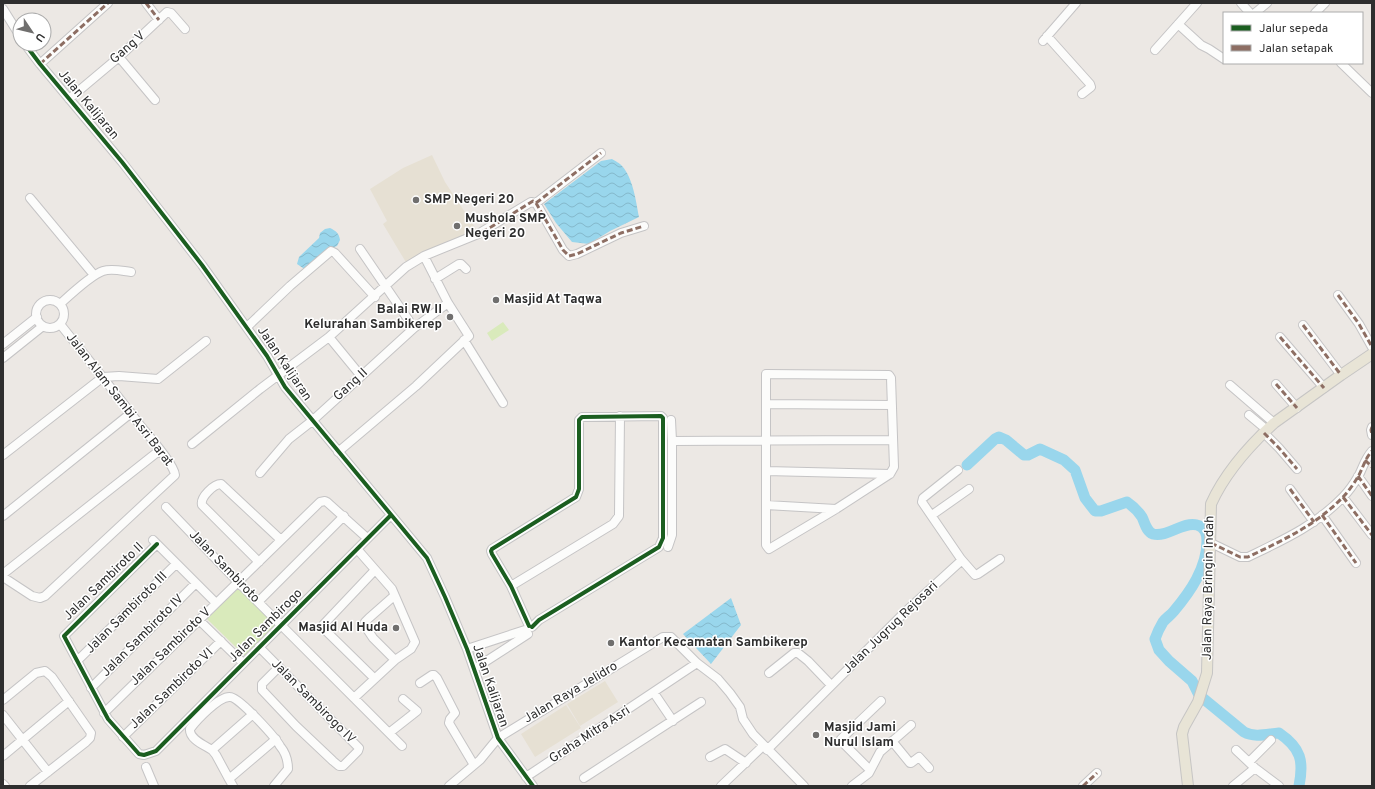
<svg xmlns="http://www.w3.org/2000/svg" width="1375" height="789" viewBox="0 0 1375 789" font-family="Overpass,sans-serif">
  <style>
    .education { fill: #e6e0d3 }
    .pitch { fill: #d9eabb }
    .water { fill: url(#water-waves) }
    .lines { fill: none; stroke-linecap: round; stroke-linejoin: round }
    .river { stroke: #99d6ec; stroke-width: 11 }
    .minor-casing { stroke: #c5c4c5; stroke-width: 10 }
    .major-casing { stroke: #c6c5c4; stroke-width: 12 }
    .minor { stroke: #fcfcfb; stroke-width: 8 }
    .major { stroke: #e8e4d6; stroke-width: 10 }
    .quiet { stroke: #8d6e63; stroke-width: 3; stroke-dasharray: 6 3; stroke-linecap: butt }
    .cycleway-casing { stroke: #fff; stroke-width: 6 }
    .cycleway { stroke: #1b5e20; stroke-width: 4 }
    .poi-dot { fill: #706f6e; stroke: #fff; stroke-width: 1.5 }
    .labels { text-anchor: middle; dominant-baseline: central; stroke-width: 3; stroke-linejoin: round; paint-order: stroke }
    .street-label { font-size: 13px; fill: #2e2e2e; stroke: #fff }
    .poi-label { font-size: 13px; font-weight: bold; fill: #2e2e2e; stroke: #fff; text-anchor: start }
  </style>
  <defs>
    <pattern id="water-waves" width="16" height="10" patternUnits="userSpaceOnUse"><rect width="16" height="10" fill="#99d6ec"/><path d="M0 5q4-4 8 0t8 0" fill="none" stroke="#84b8cb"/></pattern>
  </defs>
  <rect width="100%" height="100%" fill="#ece8e4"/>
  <path class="education" d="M 432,155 L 445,182 L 478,232 L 407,264 L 383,224 L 387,221 L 370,189 L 403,168 Z
    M 605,681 L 618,702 L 580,726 L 567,704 Z
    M 566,705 L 581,728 L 535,757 L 521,734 Z"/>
  <path class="pitch" d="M 503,322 L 509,330 L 492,341 L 487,333 Z
    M 241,585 L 281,625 L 248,659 L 207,619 Z"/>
  <path class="water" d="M 612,159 C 615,161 620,163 622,166 C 633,178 636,201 639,217 L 610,231 L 589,244 L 572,242 L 556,223 L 544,204 L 601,161 Z
    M 330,228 C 336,231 339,233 340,240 L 337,246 L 329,249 L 306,270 L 297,264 L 299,257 L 319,238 L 320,233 L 325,229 Z
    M 731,598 L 741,625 L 711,664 L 683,634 Z"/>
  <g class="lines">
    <path class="river" d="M 967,465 L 995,439 L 999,437 L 1006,440 L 1024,455 L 1028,455 L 1040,449 L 1064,460 L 1075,470 L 1085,498 L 1095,511 L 1101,511 L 1127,502 C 1133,506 1138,511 1142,517 C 1145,523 1146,531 1153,534 C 1167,538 1183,521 1197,525 C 1205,527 1207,535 1207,541 C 1207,568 1190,592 1174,611 C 1171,615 1166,618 1163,622 C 1160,627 1157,633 1155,639 L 1159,650 L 1169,661 L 1192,681 L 1199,695 L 1244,732 C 1255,738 1267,734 1279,733 C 1301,748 1304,761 1299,786"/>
    <g class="minor-casing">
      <path id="minor" d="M 146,3 L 159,20
        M 1241,3 L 1250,13
        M 3,9 L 20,36
        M 1255,13 L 1267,3
        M 1315,13 L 1325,3
        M 1178,24 L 1201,45 L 1209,49 L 1224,59
        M 1047,36 L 1090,84 L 1091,87 L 1082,94
        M 1043,41 L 1076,3
        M 25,44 L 40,64 L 122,162 L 202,265 L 267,356 L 285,387 L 427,558 L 445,597 L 467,649 L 498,738 L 533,786
        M 1155,50 L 1197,3
        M 119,57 L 155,100
        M 1341,63 L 1372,93
        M 40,64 L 108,3
        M 69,99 L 119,57 L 167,12 L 171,13 L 185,29
        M 30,198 L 94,275
        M 536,203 L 601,153
        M 360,249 L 414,328
        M 435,279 L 459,264 L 461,264 L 466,269
        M 1338,295 L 1359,324 L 1372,347
        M36 314a14 14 0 1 1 28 0a14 14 0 1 1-28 0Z
        M 60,304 C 70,295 91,275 103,271 C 112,268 122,271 131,272
        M 1303,325 L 1341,375
        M 247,327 L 290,286 L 331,251 L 335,253 L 375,297
        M 329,337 L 361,376
        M 1280,337 L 1324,388
        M 464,340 L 503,403
        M 3,344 L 37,317
        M 3,358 L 43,326
        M 766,374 L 889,375 L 891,378 L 894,467 L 890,474 L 836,509 L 769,549 L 766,545 Z
        M 1276,384 L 1297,408
        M 1230,385 L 1274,423
        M 766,404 L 892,405
        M 1249,415 L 1267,430
        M 671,420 L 672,441
        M 1372,427 L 1371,430 L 1372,435
        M 1264,433 L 1279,448 L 1297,469
        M 192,444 L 260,389 L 329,337 L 406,267 L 424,256 L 478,234 L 531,202 L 536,203 L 563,250 L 569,256 L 577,254 L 621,233 L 644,226
        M 338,452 L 416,386 L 469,336 L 448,303 L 424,256
        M 3,455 L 103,377 L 119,376 L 158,379 L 206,341
        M 958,470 L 923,498 L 922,502 L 961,559 L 975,575 L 978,574 L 1000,559
        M 766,471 L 890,474
        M 260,473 L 289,439 L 312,421 L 414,328 L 448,303
        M 1358,476 L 1372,496
        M 1290,489 L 1314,522
        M 1343,497 L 1372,535
        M 766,505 L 836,509
        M 166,507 L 238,582 L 402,746
        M 932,515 L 969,489
        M 1322,515 L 1356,563
        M 3,516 L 131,413
        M 153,540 L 216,603
        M 1211,543 L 1240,557 L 1248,557 C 1283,540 1315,526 1343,497 C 1349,491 1355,482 1359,475 C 1364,465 1365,459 1372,451
        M 157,544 L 64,636 L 108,719 L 139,754 L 144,755 L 156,751 L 391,515
        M 668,547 L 672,535 L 672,441 L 893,440
        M 259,562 L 202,505 C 200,497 214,484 221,484 L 281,540
        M 3,574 L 160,450
        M 3,577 L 32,596 L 40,598 L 45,596 L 175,475 C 174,464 148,435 140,425 C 114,391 87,358 60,324
        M 511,586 L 613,524 L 619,516 L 620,416
        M 394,596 L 369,618 L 365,622 L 365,626 L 373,638 L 395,660
        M 258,602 L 344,516
        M 199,620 L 243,663
        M 529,626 L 511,586 L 492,554 L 491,551 L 492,549 L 576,497 L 579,489 L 579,420 L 582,417 L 661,416 L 663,418 L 663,538 L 659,547 L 539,620 L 532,627
        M 259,647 L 359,748 L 358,751 L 343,766 L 339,766 L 333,761 L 296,726 L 262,690 L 262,684 L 279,667
        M 467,649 L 525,630
        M 77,661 L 176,564
        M 474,669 L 528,634
        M 769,673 L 794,653 L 798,653 L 808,661 L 831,685
        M 374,678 L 324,629 L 323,625 L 375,570
        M 420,683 L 432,675 L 434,675 L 437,678 L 455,713 L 450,719 L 449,723 L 474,765
        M 91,688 L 196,583
        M 654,693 L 673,721
        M 354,698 L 395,660 L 411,649 L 415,642 L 392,589 L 357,549
        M 3,700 L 36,673 L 45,671 L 52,677 L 91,733 L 90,738 L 86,742 L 30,786
        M 104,713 L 320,502 L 325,501 L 327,502 L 367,538
        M 3,715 L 48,772
        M 389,733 L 417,711 L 403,699
        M 123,737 L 221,641
        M 892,741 L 910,763 L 911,763 L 919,757 L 929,768
        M 212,750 C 204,745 189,739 190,729 C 196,721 219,696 230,697 C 239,697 275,737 280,746 C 285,752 288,761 288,769 L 274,786
        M 767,750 L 904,613 L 962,560
        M 1236,750 L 1255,768 L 1279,786
        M 3,756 L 69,701
        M 710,757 L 725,749 L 746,763
        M 1249,762 L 1271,740
        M 146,767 L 154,786
        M 870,770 L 842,742 L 841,739 L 881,701
        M 526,777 L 697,663
        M 584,778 L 701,702
        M 229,779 L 216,755 L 212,750 L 253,714
        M 3,784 L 5,786
        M 233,786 L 229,779 L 276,739
        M 449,786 L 480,760 L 498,738 L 663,637 L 671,637 L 697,663 L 718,679 L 730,693 L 740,707 L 743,719 L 753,734 L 804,786
        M 721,786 L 763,746
        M 852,786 L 869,773 L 880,752 L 911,725
        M 1083,786 L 1097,773
        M 1233,786 L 1255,768"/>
    </g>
    <g class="major-casing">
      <path id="major" d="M 1188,786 L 1182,734 L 1184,727 L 1198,702 L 1207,673 L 1211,504 C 1225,473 1249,446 1274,423 L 1341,375 L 1372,354"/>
    </g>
    <use href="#minor" class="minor"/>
    <use href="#major" class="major"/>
    <path class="quiet" d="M 146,3 L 159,20
      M 40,64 L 108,3
      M 536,203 L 601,153
      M 474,236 L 491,227 L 533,201 L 536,203 L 563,250 L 569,256 L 577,254 L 621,233 L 644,226
      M 1338,295 L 1359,324 L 1372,347
      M 1303,325 L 1341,375
      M 1280,337 L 1324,388
      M 1276,384 L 1297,408
      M 1372,427 L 1371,430 L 1372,435
      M 1264,433 L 1279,448 L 1297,469
      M 1365,460 L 1372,467
      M 1358,476 L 1372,496
      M 1290,489 L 1314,522
      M 1343,497 L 1372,535
      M 1322,515 L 1356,563
      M 1211,543 L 1240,557 L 1248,557 C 1283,540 1315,526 1343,497 C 1349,491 1355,482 1359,475 C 1364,465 1365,459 1372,451
      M 1083,786 L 1097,773"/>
    <g class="cycleway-casing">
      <path id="cycleway" d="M 25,44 L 40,64 L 122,162 L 202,265 L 267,356 L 285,387 L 427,558 L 445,597 L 467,649 L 498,738 L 533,786
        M 157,544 L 64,636 L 108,719 L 139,754 L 144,755 L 156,751 L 391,515
        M 529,626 L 511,586 L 492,554 L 491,551 L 492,549 L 576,497 L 579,489 L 579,420 L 582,417 L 661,416 L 663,418 L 663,538 L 659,547 L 539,620 L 532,627"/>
    </g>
    <use href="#cycleway" class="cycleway"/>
  </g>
  <g class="poi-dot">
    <circle cx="416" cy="200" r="4"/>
    <circle cx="457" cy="226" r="4"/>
    <circle cx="496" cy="300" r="4"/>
    <circle cx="450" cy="317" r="4"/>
    <circle cx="396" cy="628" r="4"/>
    <circle cx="611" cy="643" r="4"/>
    <circle cx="816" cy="735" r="4"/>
  </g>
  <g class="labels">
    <g class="street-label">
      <text transform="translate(128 48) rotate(-41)">Gang V</text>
      <text transform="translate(88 105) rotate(50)">Jalan Kalijaran</text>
      <text transform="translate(284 364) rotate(56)">Jalan Kalijaran</text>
      <text transform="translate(351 385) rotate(-43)">Gang II</text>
      <text transform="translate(119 400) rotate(52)">Jalan Alam Sambi Asri Barat</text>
      <text transform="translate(224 567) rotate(46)">Jalan Sambiroto</text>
      <text transform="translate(104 582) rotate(-44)">Jalan Sambiroto II</text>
      <text transform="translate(1209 588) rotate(-89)">Jalan Raya Bringin Indah</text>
      <text transform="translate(127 613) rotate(-45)">Jalan Sambiroto III</text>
      <text transform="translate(266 626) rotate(-45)">Jalan Sambirogo</text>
      <text transform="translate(891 628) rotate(-44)">Jalan Jugrug Rejosari</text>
      <text transform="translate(143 636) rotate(-45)">Jalan Sambiroto IV</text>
      <text transform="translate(171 647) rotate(-44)">Jalan Sambiroto V</text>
      <text transform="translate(490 686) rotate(71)">Jalan Kalijaran</text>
      <text transform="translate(172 689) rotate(-44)">Jalan Sambiroto VI</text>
      <text transform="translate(571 693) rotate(-31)">Jalan Raya Jelidro</text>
      <text transform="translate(313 702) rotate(45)">Jalan Sambirogo IV</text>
      <text transform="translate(590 735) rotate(-33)">Graha Mitra Asri</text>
    </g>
    <g class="poi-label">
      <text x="424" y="200">SMP Negeri 20</text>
      <text x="465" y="219">Mushola SMP<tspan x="465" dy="15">Negeri 20</tspan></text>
      <text x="504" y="300">Masjid At Taqwa</text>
      <text x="442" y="310" text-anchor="end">Balai RW II<tspan x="442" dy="15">Kelurahan Sambikerep</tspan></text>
      <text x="388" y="628" text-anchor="end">Masjid Al Huda</text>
      <text x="619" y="643">Kantor Kecamatan Sambikerep</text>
      <text x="824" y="728">Masjid Jami<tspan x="824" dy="15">Nurul Islam</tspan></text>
    </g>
  </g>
  <rect width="1375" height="789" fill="none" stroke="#2e2e2e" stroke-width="8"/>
  <rect x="1223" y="12" width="140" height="52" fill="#ffffff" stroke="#ababab"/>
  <rect x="1231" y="25" width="20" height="6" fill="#1b5e20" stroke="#ababab"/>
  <text x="1259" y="32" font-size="12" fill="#2e2e2e">Jalur sepeda</text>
  <rect x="1231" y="45" width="20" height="6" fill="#8d6e63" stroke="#ababab"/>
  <text x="1259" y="52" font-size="12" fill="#2e2e2e">Jalan setapak</text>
  <g transform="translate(32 32) rotate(125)"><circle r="19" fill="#ffffff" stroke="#ababab"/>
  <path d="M0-3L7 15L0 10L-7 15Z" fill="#706f6e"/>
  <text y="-6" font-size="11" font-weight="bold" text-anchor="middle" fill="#2e2e2e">U</text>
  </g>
</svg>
